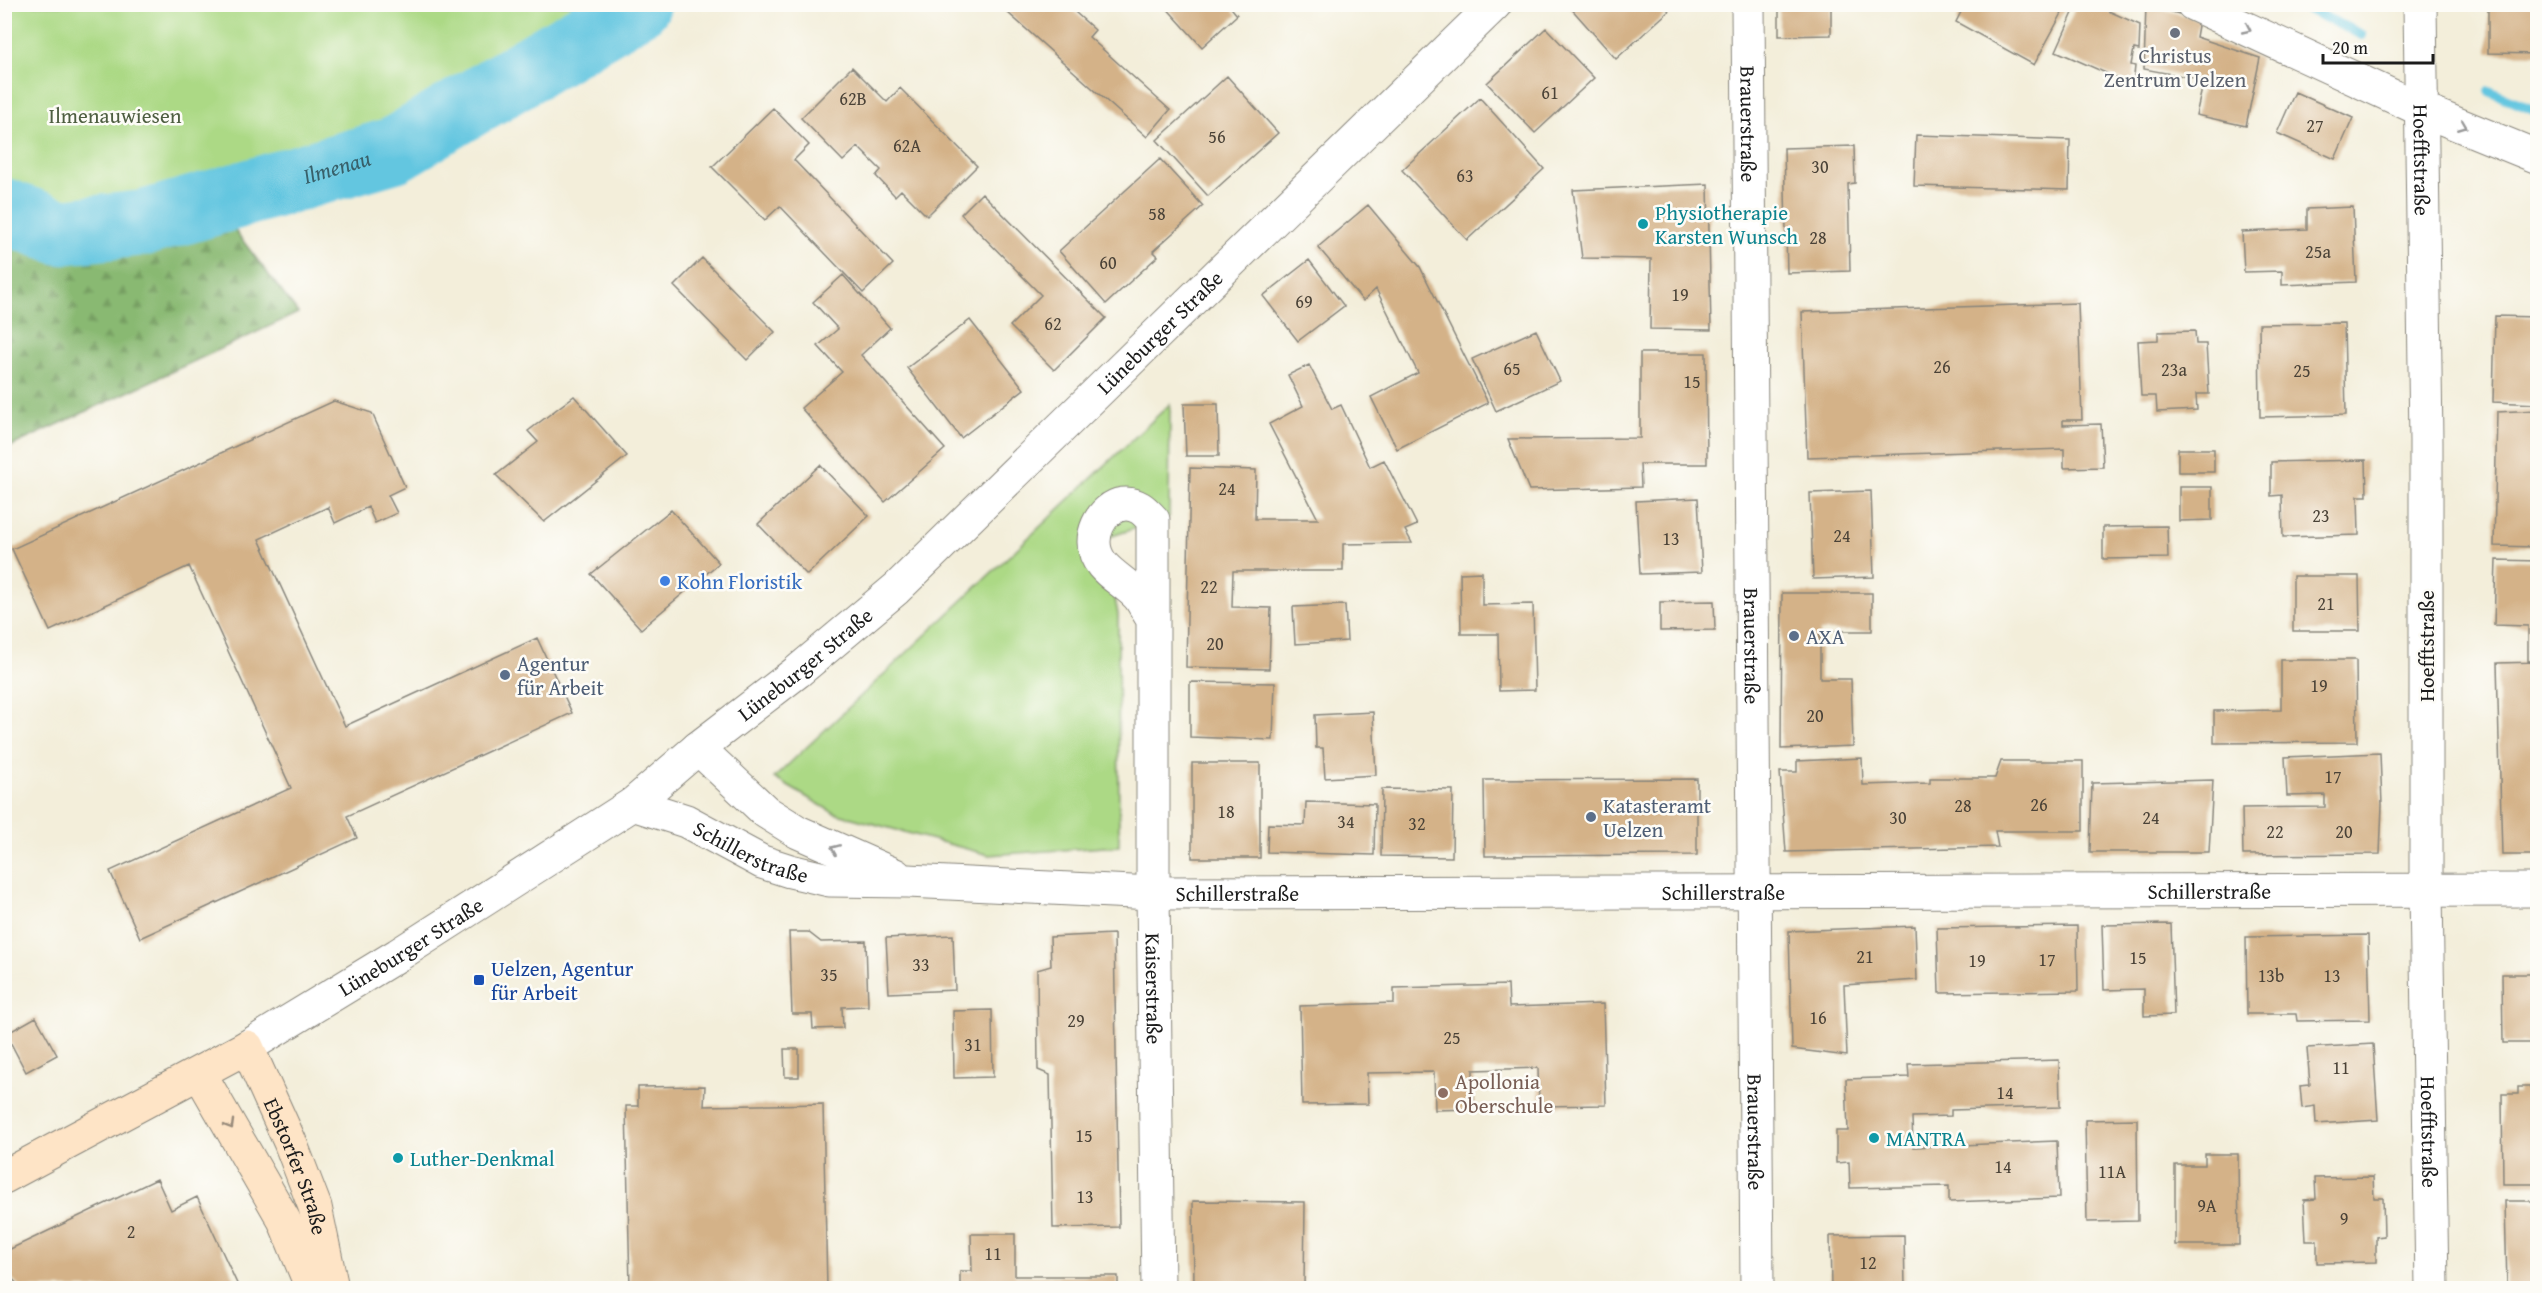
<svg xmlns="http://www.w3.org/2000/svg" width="2542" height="1293" viewBox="0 0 2542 1293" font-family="'Gentium Book Plus',serif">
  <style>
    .green { fill: #acd985; stroke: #647a50; stroke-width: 1.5 }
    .forest { fill: url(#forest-firs); stroke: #526a47; stroke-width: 1.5 }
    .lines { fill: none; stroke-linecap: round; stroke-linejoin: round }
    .stream { stroke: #63c6e0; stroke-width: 10 }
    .river { stroke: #63c6e0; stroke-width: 66 }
    .building { fill: #d4b288 }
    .street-casing { stroke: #88857b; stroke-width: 35 }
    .secondary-casing { stroke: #88857b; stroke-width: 35 }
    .street { stroke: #fff; stroke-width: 33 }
    .secondary { stroke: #fee4c6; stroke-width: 33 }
    .oneway { stroke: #999 }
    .oneway2 { stroke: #988a7a }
    .worship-dot { fill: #6b7280; stroke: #fdfcf7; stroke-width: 2 }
    .culture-dot { fill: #0f9aa8; stroke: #fdfcf7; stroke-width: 2 }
    .shop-dot { fill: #3f7fe0; stroke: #fdfcf7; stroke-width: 2 }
    .service-dot { fill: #5c6f8a; stroke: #fdfcf7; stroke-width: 2 }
    .transit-dot { fill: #1a4fb4; stroke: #fdfcf7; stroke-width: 2 }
    .education-dot { fill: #8d6e63; stroke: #fdfcf7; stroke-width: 2 }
    .labels { text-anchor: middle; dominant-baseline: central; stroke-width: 5; stroke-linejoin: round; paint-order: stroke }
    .number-label { font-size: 18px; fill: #4a4237 }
    .worship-label { font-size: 21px; fill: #5b616d; stroke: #fdfcf7 }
    .park-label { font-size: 21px; fill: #4e5e41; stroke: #fdfcf7 }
    .street-label { font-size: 21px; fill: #1c1c1c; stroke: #fdfcf7 }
    .culture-label { font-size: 21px; fill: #0d838f; stroke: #fdfcf7; text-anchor: start }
    .shop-label { font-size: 21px; fill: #366cbe; stroke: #fdfcf7; text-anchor: start }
    .service-label { font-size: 21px; fill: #4e5e75; stroke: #fdfcf7; text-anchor: start }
    .transit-label { font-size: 21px; fill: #164399; stroke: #fdfcf7; text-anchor: start }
    .education-label { font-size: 21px; fill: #785e54; stroke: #fdfcf7; text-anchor: start }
    .water-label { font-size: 22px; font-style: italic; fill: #38606a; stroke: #fdfcf7 }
  </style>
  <defs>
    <pattern id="forest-firs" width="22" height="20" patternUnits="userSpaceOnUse" patternTransform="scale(1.5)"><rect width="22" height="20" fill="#89b972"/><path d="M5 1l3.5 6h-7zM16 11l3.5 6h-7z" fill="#769e62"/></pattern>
  </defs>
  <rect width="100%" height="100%" fill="#fdfcf7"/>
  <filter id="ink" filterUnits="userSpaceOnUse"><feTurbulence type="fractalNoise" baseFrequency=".0167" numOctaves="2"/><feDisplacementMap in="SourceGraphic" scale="12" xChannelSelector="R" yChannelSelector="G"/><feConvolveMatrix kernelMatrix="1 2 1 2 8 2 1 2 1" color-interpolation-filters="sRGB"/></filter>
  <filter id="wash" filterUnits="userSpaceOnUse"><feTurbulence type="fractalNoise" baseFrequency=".008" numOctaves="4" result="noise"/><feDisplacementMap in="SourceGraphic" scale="24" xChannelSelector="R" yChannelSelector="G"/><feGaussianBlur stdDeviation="1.35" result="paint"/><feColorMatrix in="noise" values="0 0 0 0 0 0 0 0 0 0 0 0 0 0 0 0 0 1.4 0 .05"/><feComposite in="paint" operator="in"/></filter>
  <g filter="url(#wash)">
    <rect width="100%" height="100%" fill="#f3eeda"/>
    <path class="green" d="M 4,5 L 638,5 L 394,150 L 144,223 L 61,232 L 5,211 Z
      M 1170,404 L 1169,517 L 1103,539 L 1118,614 L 1119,846 L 989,855 L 834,813 L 774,778 Z"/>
    <path class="forest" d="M 214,203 L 298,313 L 5,449 L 5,211 L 61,232 L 144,223 Z"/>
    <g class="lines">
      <path class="stream" d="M 2297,4 L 2362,35
        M 2489,91 L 2538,112"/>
      <path class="river" id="s1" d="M 4,211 L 61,232 L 144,223 L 394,150 L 638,4"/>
    </g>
    <g id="blocks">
      <path class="building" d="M 998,4 L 1066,4 L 1095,30 L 1089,37 L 1170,110 L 1147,137 Z
        M 1163,4 L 1228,4 L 1237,15 L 1202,47 Z
        M 1571,4 L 1663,4 L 1669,11 L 1616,59 L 1569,6 Z
        M 1779,4 L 1831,4 L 1831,35 L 1779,36 Z
        M 1965,4 L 2067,4 L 2034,65 L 1956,22 Z
        M 2077,4 L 2093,4 L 2140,25 L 2139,50 L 2134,49 L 2131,65 L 2135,66 L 2133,85 L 2056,51 Z
        M 2146,4 L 2199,20 L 2196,37 L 2260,58 L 2246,126 L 2196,115 L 2204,80 L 2144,69 Z
        M 2488,4 L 2538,4 L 2538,54 L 2488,53 Z
        M 1546,28 L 1594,78 L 1535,133 L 1487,83 Z
        M 852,67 L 887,102 L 900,88 L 977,166 L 927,216 L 901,190 L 895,196 L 876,176 L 881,170 L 858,147 L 843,161 L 801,118 Z
        M 1227,76 L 1278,133 L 1208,196 L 1157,140 Z
        M 2295,92 L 2353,118 L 2335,159 L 2277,133 Z
        M 1480,98 L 1544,169 L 1467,240 L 1402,170 Z
        M 773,108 L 809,145 L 794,160 L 893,264 L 863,293 L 780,206 L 765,220 L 712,167 Z
        M 1916,135 L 2070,140 L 2069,190 L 1914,186 Z
        M 1854,146 L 1855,183 L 1848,184 L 1850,271 L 1787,273 L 1784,148 Z
        M 1160,159 L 1203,206 L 1153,251 L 1158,256 L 1106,304 L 1059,251 Z
        M 1708,184 L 1711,330 L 1650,329 L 1651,259 L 1582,258 L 1573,190 Z
        M 982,193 L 1106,318 L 1054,370 L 1010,326 L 1041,295 L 961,214 Z
        M 1368,205 L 1420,267 L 1488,403 L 1397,449 L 1371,397 L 1418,373 L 1376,289 L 1363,301 L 1318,247 Z
        M 2353,207 L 2356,282 L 2282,285 L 2282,271 L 2244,272 L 2242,232 L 2307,229 L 2307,209 Z
        M 702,258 L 775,332 L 747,360 L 674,286 Z
        M 1309,260 L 1344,306 L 1298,341 L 1263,296 Z
        M 843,275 L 890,328 L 861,355 L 945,449 L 885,502 L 801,408 L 842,372 L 818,346 L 838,329 L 813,302 Z
        M 2078,303 L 2082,420 L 2063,420 L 2063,425 L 2101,424 L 2103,467 L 2064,468 L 2064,449 L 1807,457 L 1802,312 Z
        M 2495,316 L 2538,317 L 2538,404 L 2493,402 Z
        M 970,320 L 1024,389 L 961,438 L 907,368 Z
        M 2344,323 L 2346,415 L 2260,417 L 2259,324 Z
        M 1536,330 L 1560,381 L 1496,411 L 1472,359 Z
        M 2195,331 L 2196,344 L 2206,344 L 2209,394 L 2196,394 L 2197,410 L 2157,412 L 2156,396 L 2141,396 L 2138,341 L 2158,340 L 2158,332 Z
        M 1640,353 L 1706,353 L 1707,464 L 1640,464 L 1641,487 L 1529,490 L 1508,439 L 1640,438 Z
        M 1309,365 L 1332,409 L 1341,405 L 1370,467 L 1384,460 L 1417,525 L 1405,530 L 1412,543 L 1343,544 L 1343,571 L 1233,571 L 1232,607 L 1271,608 L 1269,669 L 1186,667 L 1190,468 L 1256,470 L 1255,519 L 1318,519 L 1269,424 L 1303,406 L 1288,375 Z
        M 574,396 L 627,456 L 544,522 L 496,475 L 538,442 L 528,431 Z
        M 334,401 L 372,413 L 405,487 L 388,495 L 397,513 L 375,523 L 368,507 L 335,523 L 328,507 L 259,539 L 345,726 L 537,638 L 572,713 L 347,816 L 357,838 L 140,938 L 110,871 L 291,788 L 189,566 L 50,631 L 12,549 Z
        M 1184,404 L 1218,404 L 1219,456 L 1186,456 Z
        M 2538,410 L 2538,547 L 2494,546 L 2497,412 Z
        M 2178,449 L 2214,449 L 2214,472 L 2178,472 Z
        M 2366,460 L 2367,496 L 2358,496 L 2359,535 L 2283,537 L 2282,495 L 2271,496 L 2271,462 Z
        M 820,465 L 869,516 L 807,575 L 758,524 Z
        M 2179,487 L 2212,487 L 2212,520 L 2179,521 Z
        M 1871,491 L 1874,577 L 1813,579 L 1810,493 Z
        M 1698,498 L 1702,572 L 1640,574 L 1636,501 Z
        M 671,510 L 719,563 L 641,629 L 591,574 Z
        M 2167,526 L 2168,558 L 2103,559 L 2103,527 Z
        M 2496,560 L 2538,561 L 2538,661 L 2528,661 L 2528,626 L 2494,625 Z
        M 1482,572 L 1482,605 L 1533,604 L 1535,690 L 1499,691 L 1498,634 L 1461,634 L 1460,573 Z
        M 2293,576 L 2359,576 L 2360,631 L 2293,631 Z
        M 1782,593 L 1872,593 L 1872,631 L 1820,631 L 1820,679 L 1851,679 L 1853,746 L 1781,749 Z
        M 1714,601 L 1715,630 L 1660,631 L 1660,602 Z
        M 1345,605 L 1347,641 L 1295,644 L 1293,607 Z
        M 2281,660 L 2356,660 L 2357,742 L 2214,743 L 2214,711 L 2281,710 Z
        M 2538,662 L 2538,855 L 2502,855 L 2497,663 Z
        M 1190,682 L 1275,683 L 1273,740 L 1190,737 Z
        M 1373,712 L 1376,775 L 1325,778 L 1323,748 L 1316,748 L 1315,715 Z
        M 2380,753 L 2382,805 L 2380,854 L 2243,855 L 2242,808 L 2325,807 L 2325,795 L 2287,796 L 2285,757 Z
        M 1862,758 L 1863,785 L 1930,783 L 1930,778 L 1995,778 L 2001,761 L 2083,761 L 2083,831 L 1995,831 L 1998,847 L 1786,852 L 1780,772 L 1797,772 L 1797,761 Z
        M 1192,763 L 1260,763 L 1260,858 L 1192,858 Z
        M 1697,779 L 1697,855 L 1485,856 L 1484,780 Z
        M 2213,780 L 2209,852 L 2090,852 L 2092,783 Z
        M 1382,789 L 1453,790 L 1452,857 L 1381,856 Z
        M 1306,802 L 1375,804 L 1374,855 L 1267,852 L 1268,824 L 1305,825 Z
        M 2171,924 L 2174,1015 L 2144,1016 L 2144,989 L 2104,990 L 2102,925 Z
        M 1915,926 L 1917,980 L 1844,985 L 1847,1056 L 1792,1049 L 1789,931 Z
        M 2077,926 L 2078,991 L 1939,993 L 1937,928 Z
        M 789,932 L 808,932 L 821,942 L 866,941 L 868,1006 L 842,1007 L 843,1028 L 813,1029 L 812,1014 L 792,1014 Z
        M 1114,934 L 1119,1227 L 1053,1228 L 1050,1075 L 1038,1070 L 1037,970 L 1051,966 L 1050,937 Z
        M 953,935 L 955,990 L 889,993 L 886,938 Z
        M 2368,935 L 2370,1020 L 2297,1021 L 2296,1014 L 2247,1014 L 2246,937 Z
        M 2502,974 L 2538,974 L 2538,1043 L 2503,1043 Z
        M 1508,985 L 1509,1007 L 1603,1004 L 1606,1105 L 1539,1106 L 1538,1068 L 1473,1070 L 1474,1109 L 1435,1110 L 1434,1072 L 1367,1073 L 1368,1104 L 1302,1105 L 1300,1006 L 1394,1003 L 1394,988 Z
        M 992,1010 L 993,1077 L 954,1078 L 953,1011 Z
        M 36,1017 L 57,1055 L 26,1072 L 6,1034 Z
        M 2373,1044 L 2378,1120 L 2316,1124 L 2315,1106 L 2302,1108 L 2300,1086 L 2310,1085 L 2307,1048 Z
        M 784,1049 L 799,1049 L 799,1077 L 785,1077 Z
        M 2059,1060 L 2060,1107 L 1951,1110 L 1951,1116 L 1912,1117 L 1913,1147 L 2057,1141 L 2059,1198 L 1949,1202 L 1949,1186 L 1850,1188 L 1849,1162 L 1836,1163 L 1836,1131 L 1848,1131 L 1846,1079 L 1909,1077 L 1908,1064 Z
        M 705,1086 L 704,1106 L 823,1104 L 827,1288 L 630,1288 L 626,1106 L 638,1106 L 638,1087 Z
        M 2518,1087 L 2538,1087 L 2538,1184 L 2503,1184 L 2502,1094 L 2518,1094 Z
        M 2137,1119 L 2138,1221 L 2087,1222 L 2085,1120 Z
        M 2205,1154 L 2238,1154 L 2239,1245 L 2175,1245 L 2175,1165 L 2205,1165 Z
        M 2373,1177 L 2374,1198 L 2383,1198 L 2384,1236 L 2376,1237 L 2376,1262 L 2317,1263 L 2317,1241 L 2306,1241 L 2304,1200 L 2316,1199 L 2315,1178 Z
        M 157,1179 L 171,1210 L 197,1197 L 239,1288 L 21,1288 L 4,1270 L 4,1252 Z
        M 1193,1201 L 1305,1202 L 1304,1288 L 1194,1288 Z
        M 2505,1201 L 2538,1201 L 2538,1288 L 2507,1288 Z
        M 971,1234 L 1015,1234 L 1015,1276 L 1118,1276 L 1118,1288 L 960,1288 L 960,1271 L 972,1271 Z
        M 1904,1235 L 1905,1288 L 1831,1288 L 1830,1236 Z"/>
    </g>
  </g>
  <g filter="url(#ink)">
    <use href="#blocks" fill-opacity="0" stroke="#88857b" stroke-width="1.5"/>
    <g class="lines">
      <g class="street-casing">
        <g id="street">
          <path id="s2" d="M 1748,4 L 1757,1288"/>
          <path d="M 2193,4 L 2420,109 L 2538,157"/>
          <path id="s3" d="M 2420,4 L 2426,441 L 2426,890 L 2432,1288"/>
          <path id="s4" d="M 1152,618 C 1148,612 1144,604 1140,598 C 1124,579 1094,570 1094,542 C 1094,519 1116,494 1140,508 C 1145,511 1149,516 1153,520 L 1153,893 L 1158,1288"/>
          <path d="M 698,748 L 766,812 L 798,832 L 895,875"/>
          <path id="s5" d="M 633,804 L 686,821 L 762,862 L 790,871 L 829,880 L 908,881 L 1153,893 L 2538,890"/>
          <path id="s6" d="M 247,1047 L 398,955 L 633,804 L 698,748 L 797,672 L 896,589 L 1495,4"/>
        </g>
      </g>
      <g class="secondary-casing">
        <g id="secondary">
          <path d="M 200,1074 L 284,1220 L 312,1288"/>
          <path id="s7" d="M 4,1177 L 247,1047 L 290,1142 L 315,1207 L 332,1288"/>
        </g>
      </g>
      <use href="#street" class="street"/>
      <use href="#secondary" class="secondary"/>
    </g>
    <defs><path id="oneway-chevron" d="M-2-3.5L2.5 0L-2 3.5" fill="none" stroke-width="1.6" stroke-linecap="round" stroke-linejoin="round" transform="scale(1.5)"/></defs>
    <g class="oneway">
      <use href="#oneway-chevron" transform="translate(2247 29) rotate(25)"/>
      <use href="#oneway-chevron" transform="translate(2463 126) rotate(22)"/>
      <use href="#oneway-chevron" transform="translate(835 849) rotate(-157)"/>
    </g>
    <use class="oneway2" href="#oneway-chevron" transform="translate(230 1125) rotate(60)"/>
  </g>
  <circle class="worship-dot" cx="2175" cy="33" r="6"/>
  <g class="culture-dot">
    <circle cx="1643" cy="224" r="6"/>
    <circle cx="1874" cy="1138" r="6"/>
    <circle cx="398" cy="1158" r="6"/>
  </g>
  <circle class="shop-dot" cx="665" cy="581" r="6"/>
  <g class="service-dot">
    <circle cx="1794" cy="636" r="6"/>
    <circle cx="505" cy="675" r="6"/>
    <circle cx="1591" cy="817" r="6"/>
  </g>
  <rect class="transit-dot" x="473" y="974" width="12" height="12" rx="3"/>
  <circle class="education-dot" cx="1443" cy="1093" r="6"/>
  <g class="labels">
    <g class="number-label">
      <text x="1550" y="92">61</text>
      <text x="853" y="98">62B</text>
      <text x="2315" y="125">27</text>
      <text x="1217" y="136">56</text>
      <text x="907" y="145">62A</text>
      <text x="1820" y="166">30</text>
      <text x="1465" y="175">63</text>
      <text x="1157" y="213">58</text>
      <text x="1818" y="237">28</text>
      <text x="2318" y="251">25a</text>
      <text x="1108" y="262">60</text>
      <text x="1680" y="294">19</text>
      <text x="1304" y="301">69</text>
      <text x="1053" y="323">62</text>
      <text x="1942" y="366">26</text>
      <text x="1512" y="368">65</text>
      <text x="2174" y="369">23a</text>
      <text x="2302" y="370">25</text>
      <text x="1692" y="381">15</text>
      <text x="1227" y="488">24</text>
      <text x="2321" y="515">23</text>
      <text x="1842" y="535">24</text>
      <text x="1671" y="538">13</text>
      <text x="1209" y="586">22</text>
      <text x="2326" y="603">21</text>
      <text x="1215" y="643">20</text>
      <text x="2319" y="685">19</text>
      <text x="1815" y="715">20</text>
      <text x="2333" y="776">17</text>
      <text x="2039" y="804">26</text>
      <text x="1963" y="805">28</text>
      <text x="1226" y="811">18</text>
      <text x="1898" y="817">30</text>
      <text x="2151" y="817">24</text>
      <text x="1346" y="821">34</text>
      <text x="1417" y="823">32</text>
      <text x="2275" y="831">22</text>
      <text x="2344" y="831">20</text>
      <text x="1865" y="956">21</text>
      <text x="2138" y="957">15</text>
      <text x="2047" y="959">17</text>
      <text x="1977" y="960">19</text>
      <text x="921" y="964">33</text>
      <text x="829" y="974">35</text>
      <text x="2271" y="975">13b</text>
      <text x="2332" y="975">13</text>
      <text x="1818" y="1017">16</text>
      <text x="1076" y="1020">29</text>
      <text x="1452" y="1037">25</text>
      <text x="973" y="1044">31</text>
      <text x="2341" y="1067">11</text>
      <text x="2005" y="1092">14</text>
      <text x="1084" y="1135">15</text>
      <text x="2003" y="1166">14</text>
      <text x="2112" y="1171">11A</text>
      <text x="1085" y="1196">13</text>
      <text x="2207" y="1205">9A</text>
      <text x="2344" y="1218">9</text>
      <text x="131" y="1231">2</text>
      <text x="993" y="1253">11</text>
      <text x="1868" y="1262">12</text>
    </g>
    <g class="worship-label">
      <text x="2175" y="55">Christus<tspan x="2175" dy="24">Zentrum Uelzen</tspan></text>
    </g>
    <g class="park-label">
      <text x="115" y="115">Ilmenauwiesen</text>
    </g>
    <g class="street-label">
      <text stroke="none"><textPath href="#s2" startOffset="120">Brauerstraße</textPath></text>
      <text stroke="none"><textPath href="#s3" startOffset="156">Hoefftstraße</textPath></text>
      <text stroke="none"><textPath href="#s6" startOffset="1164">Lüneburger Straße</textPath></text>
      <text transform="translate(2426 646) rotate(-90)">Hoefftstraße</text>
      <text stroke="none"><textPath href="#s2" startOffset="642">Brauerstraße</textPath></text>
      <text stroke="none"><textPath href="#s6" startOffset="678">Lüneburger Straße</textPath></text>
      <text stroke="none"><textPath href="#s5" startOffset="128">Schillerstraße</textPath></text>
      <text stroke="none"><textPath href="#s5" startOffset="1592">Schillerstraße</textPath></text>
      <text stroke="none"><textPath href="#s5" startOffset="1106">Schillerstraße</textPath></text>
      <text stroke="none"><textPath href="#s5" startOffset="620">Schillerstraße</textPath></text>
      <text stroke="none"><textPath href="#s6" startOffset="192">Lüneburger Straße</textPath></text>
      <text stroke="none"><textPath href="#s4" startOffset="654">Kaiserstraße</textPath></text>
      <text stroke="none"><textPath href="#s2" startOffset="1128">Brauerstraße</textPath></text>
      <text stroke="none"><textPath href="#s3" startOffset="1128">Hoefftstraße</textPath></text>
      <text stroke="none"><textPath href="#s7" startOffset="405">Ebstorfer Straße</textPath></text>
    </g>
    <g class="culture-label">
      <text x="1655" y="212">Physiotherapie<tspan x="1655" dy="24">Karsten Wunsch</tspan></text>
      <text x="1886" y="1138">MANTRA</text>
      <text x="410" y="1158">Luther-Denkmal</text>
    </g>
    <g class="shop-label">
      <text x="677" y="581">Kohn Floristik</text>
    </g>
    <g class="service-label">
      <text x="1806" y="636">AXA</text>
      <text x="517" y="663">Agentur<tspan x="517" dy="24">für Arbeit</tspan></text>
      <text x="1603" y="805">Katasteramt<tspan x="1603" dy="24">Uelzen</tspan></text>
    </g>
    <g class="transit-label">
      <text x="491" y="968">Uelzen, Agentur<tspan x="491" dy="24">für Arbeit</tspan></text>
    </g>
    <g class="education-label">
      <text x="1455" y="1081">Apollonia<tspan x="1455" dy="24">Oberschule</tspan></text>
    </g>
    <g class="water-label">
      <text stroke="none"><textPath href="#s1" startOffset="345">Ilmenau</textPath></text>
    </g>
  </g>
  <rect width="2542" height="1293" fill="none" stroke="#fdfcf7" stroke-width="24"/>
  <path d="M2323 54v9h110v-9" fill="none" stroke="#1c1c1c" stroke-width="3"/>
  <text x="2332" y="54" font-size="18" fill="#1c1c1c" stroke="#fdfcf7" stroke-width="4.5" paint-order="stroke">20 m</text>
</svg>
